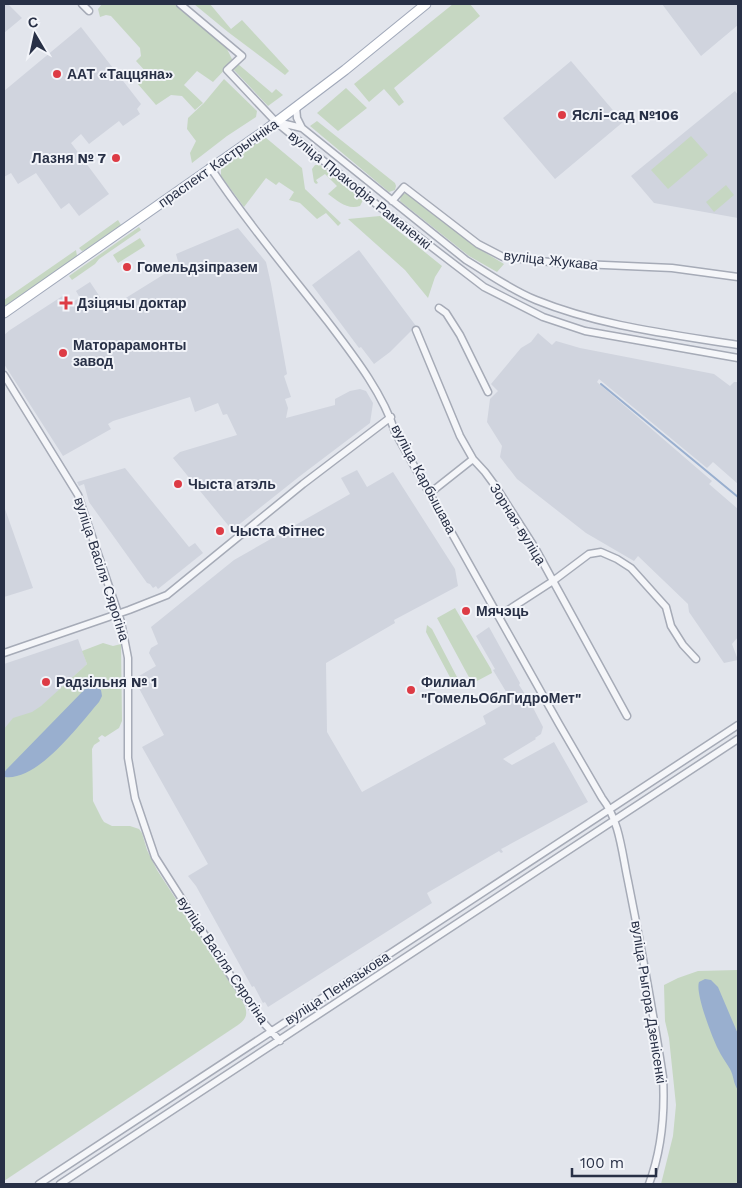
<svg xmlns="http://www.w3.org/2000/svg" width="742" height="1188" viewBox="0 0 742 1188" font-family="'Work Sans',sans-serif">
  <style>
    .built { fill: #d0d4de }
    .green { fill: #c6d7c2 }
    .water { fill: #99afcf }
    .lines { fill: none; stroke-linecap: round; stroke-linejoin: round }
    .stream { stroke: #99afcf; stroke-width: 2 }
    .minor-casing { stroke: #a6abb7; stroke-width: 9 }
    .major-casing { stroke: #a0a8b9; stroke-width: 11 }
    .minor { stroke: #f5f6f9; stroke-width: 6 }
    .major { stroke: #fff; stroke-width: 9 }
    .poi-dot { fill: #dd3b45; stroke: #f2f4f9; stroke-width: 2 }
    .labels { text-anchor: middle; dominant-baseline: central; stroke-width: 4; stroke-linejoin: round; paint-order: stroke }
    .poi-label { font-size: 14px; font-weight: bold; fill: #283046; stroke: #f2f4f9; text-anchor: start }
    .street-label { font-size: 14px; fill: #283046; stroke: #f2f4f9 }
  </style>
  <rect width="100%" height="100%" fill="#e2e5ec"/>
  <path class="built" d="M 4,4 L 8,4 L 22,18 L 4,33 Z
    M 662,4 L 738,4 L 738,25 L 701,56 Z
    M 81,27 L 141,104 L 137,109 L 140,114 L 123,126 L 119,121 L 89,144 L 81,134 L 71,143 L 109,194 L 79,216 L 69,203 L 61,209 L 36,173 L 18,184 L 11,173 L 4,177 L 4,91 Z
    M 571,61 L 623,122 L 555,179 L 503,118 Z
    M 735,91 L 738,95 L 738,218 L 654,203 L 631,176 Z
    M 238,228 L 266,262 L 271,284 L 287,374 L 284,376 L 291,397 L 285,399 L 288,408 L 286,418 L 335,405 L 335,399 L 350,391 L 360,389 L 366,391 L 373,403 L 370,423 L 300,476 L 232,530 L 173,458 L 180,452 L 237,435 L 227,414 L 223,415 L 218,403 L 195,412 L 190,397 L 113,421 L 108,424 L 111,429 L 63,456 L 4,364 L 4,335 L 10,330 L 64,295 L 70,303 L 80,298 L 76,291 L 90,282 L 108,309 L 179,265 L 176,254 Z
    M 359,250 L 416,326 L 390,352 L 374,364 L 361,347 L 359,348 L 312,285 Z
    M 538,333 L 552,345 L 556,341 L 580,348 L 714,374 L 730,386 L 734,382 L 738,382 L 738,484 L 713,462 L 707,468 L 599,379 L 597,382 L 712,481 L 709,484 L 738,509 L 738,637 L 732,644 L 738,660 L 724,663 L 689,612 L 688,604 L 638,556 L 634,561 L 586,533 L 517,479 L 500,457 L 502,446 L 487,422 L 490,399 L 498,391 L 491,384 L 521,348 L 531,342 Z
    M 125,468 L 189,547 L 195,543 L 203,553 L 158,589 L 156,586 L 153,588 L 150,584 L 147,583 L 89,502 L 84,484 L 79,486 L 77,482 Z
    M 357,470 L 367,487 L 393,472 L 455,569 L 458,586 L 394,620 L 395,623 L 326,663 L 327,732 L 362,792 L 486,724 L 483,716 L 511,700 L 493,670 L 495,669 L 476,636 L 489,627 L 520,683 L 519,685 L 525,694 L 517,700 L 527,696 L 543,727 L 541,734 L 535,738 L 536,739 L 503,759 L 512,765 L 554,742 L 588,802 L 505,847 L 501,849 L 503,852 L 501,853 L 499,851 L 427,893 L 432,903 L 268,1007 L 265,1002 L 263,1003 L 254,986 L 252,987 L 196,886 L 188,876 L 208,864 L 142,747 L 164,735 L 134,679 L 156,666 L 149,653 L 151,648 L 158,644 L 151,627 L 234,560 L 350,494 L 341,478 Z
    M 4,509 L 5,509 L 33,588 L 4,597 Z
    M 78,639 L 87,664 L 4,741 L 4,664 Z"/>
  <path class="green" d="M 102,4 L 174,4 L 226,47 L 233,61 L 213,82 L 197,71 L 184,85 L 203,103 L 195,110 L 182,96 L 171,95 L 156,105 L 137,83 L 148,74 L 136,61 L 141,56 L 140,48 L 111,16 L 106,15 L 100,17 L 98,9 Z
    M 194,4 L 210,4 L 231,29 L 242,20 L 289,71 L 285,75 L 228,32 Z
    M 453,4 L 470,4 L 480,16 L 394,88 L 404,102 L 399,106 L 384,89 L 369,102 L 354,84 Z
    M 238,64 L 272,93 L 276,89 L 283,95 L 268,106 L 233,69 Z
    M 224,79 L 257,111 L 256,117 L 227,136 L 192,163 L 190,153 L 196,141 L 187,129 L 188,118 L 204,103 Z
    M 346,88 L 367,108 L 338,131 L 317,113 Z
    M 317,121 L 395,183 L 396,186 L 395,190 L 389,192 L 310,126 Z
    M 691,136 L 708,155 L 668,189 L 651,170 Z
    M 265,137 L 302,168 L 305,189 L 341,223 L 338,226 L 326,213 L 317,219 L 300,203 L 289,200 L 294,192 L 279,182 L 276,185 L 266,178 L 244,207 L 221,176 L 221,168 Z
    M 315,165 L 320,165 L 363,200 L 360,206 C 347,210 338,201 328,194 L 337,186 L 325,174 L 316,180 L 318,183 L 316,184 L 314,182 L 312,169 Z
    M 726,185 L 734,195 L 714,212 L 706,202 Z
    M 406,193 L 481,250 L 504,264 L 497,272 L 469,256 L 400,201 L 401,195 Z
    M 380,216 L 442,266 L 435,277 L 428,298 L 405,270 L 348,219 Z
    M 118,220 L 121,225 L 85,250 L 82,251 L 79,248 Z
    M 139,227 L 141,230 L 99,259 L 95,264 L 72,280 L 69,276 Z
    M 140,238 L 145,246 L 118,263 L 113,255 Z
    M 76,250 L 77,256 L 75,258 L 4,307 L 4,300 Z
    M 455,608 L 491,669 L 492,673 L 477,681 L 471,681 L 437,618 Z
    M 427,625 L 432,629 L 457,677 L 452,681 L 426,632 Z
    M 103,643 L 113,646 L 121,644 L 122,721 L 119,728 L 105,737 L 102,735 L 98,738 L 100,741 L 94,745 L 92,749 L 93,801 L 102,819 L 104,822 L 112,826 L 130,826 L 139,829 L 142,833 L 147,850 L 157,870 L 244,1004 C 248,1013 247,1019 238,1025 L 4,1181 L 4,729 L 13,718 L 32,712 L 41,706 L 87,664 L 82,651 Z
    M 738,970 L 738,1184 L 661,1184 L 673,1136 L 676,1105 L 669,1038 L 665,1021 L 664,985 L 678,978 L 698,971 Z"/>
  <path class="water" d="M 93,685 L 101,690 L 102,696 L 99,702 C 79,725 38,781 5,777 L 4,773 L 6,770 L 85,689 Z
    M 705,979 L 711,980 L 718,987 L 738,1034 L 738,1090 C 733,1083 734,1076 730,1069 C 726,1062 721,1056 718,1049 C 712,1037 695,993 699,982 Z"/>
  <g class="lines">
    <path class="stream" d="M 601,384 L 738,497"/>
    <g class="minor-casing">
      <path id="minor" d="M 82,4 L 89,11
        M 180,4 L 242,56 L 227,70 L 276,122 L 381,208 L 484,287 L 543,317 L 585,331 L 738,358
        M 296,107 L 297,118 L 302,128
        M 277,122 L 302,128 L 466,260 C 489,274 511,290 536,300 C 600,326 670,334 738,345
        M 210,167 C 246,221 288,271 328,322 C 353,355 383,393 395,432 L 559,724 L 602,798 C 620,821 622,854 628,881 C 641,946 653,1011 663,1077 C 665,1114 662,1149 649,1184
        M 392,201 L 404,187 L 478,244 L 503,257 L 559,263 L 672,268 L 738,277
        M 439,308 L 446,313 L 460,335 L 488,392
        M 416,330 L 460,436 L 473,459 L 485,472 L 496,487 L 535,548 L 627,716
        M 4,375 L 78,495 L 121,622 L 128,658 L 128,758 L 135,798 L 155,857 L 236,984 L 261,1020 L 280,1041
        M 430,493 L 473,459
        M 499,616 L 553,581 L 589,554 L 601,552 L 617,559 L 631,568 L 666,607 L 671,626 L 683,645 L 696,659
        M 4,653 L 129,610 L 167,595 L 303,484 L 391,417
        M 39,1184 L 738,725
        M 60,1184 L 738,739"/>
    </g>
    <g class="major-casing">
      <path id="major" d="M 4,313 L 267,129 L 345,70 L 426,4"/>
    </g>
    <use href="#minor" class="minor"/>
    <use href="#major" class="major"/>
  </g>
  <g class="poi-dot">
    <circle cx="57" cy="74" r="5"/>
    <circle cx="562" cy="115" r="5"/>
    <circle cx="116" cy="158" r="5"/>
    <circle cx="127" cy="267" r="5"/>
    <path d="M63.5 295.5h5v5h5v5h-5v5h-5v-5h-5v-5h5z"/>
    <circle cx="63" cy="353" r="5"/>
    <circle cx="178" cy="484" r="5"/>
    <circle cx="220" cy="531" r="5"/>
    <circle cx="466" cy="611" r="5"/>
    <circle cx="46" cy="682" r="5"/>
    <circle cx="411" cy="690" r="5"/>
  </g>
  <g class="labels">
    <g class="poi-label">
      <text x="67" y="74">ААТ «Таццяна»</text>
      <text x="572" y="115">Яслі-сад №106</text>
      <text x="106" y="158" text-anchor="end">Лазня № 7</text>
      <text x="137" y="267">Гомельдзіпразем</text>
      <text x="77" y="303">Дзіцячы доктар</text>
      <text x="73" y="345">Маторарамонты<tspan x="73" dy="16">завод</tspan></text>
      <text x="188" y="484">Чыста атэль</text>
      <text x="230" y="531">Чыста Фітнес</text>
      <text x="476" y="611">Мячэць</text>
      <text x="56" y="682">Радзільня № 1</text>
      <text x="421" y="682">Филиал<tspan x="421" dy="16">"ГомельОблГидроМет"</tspan></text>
    </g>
    <g class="street-label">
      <text transform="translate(218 163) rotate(-35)">праспект Кастрычніка</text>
      <text transform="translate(360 190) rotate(39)">вуліца Пракофія Раманенкі</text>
      <text transform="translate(551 260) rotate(6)">вуліца Жукава</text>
      <text transform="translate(424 479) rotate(62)">вуліца Карбышава</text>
      <text transform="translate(518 524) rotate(58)">Зорная вуліца</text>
      <text transform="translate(102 569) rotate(72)">вуліца Васіля Сярогіна</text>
      <text transform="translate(223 960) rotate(56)">вуліца Васіля Сярогіна</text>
      <text transform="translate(337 988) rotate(-33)">вуліца Пенязькова</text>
      <text transform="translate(649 1002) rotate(81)">вуліца Рыгора Дзенісенкі</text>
    </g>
  </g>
  <rect width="742" height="1188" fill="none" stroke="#283046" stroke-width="10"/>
  <g transform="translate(35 35) rotate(351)" stroke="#f2f4f9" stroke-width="4" paint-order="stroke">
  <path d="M0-4L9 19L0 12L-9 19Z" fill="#283046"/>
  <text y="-8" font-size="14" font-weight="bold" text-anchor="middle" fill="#283046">С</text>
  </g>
  <path d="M572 1168v8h84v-8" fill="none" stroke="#283046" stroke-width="2.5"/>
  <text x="580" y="1168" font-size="15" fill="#283046" stroke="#f2f4f9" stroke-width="4" paint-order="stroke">100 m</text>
</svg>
